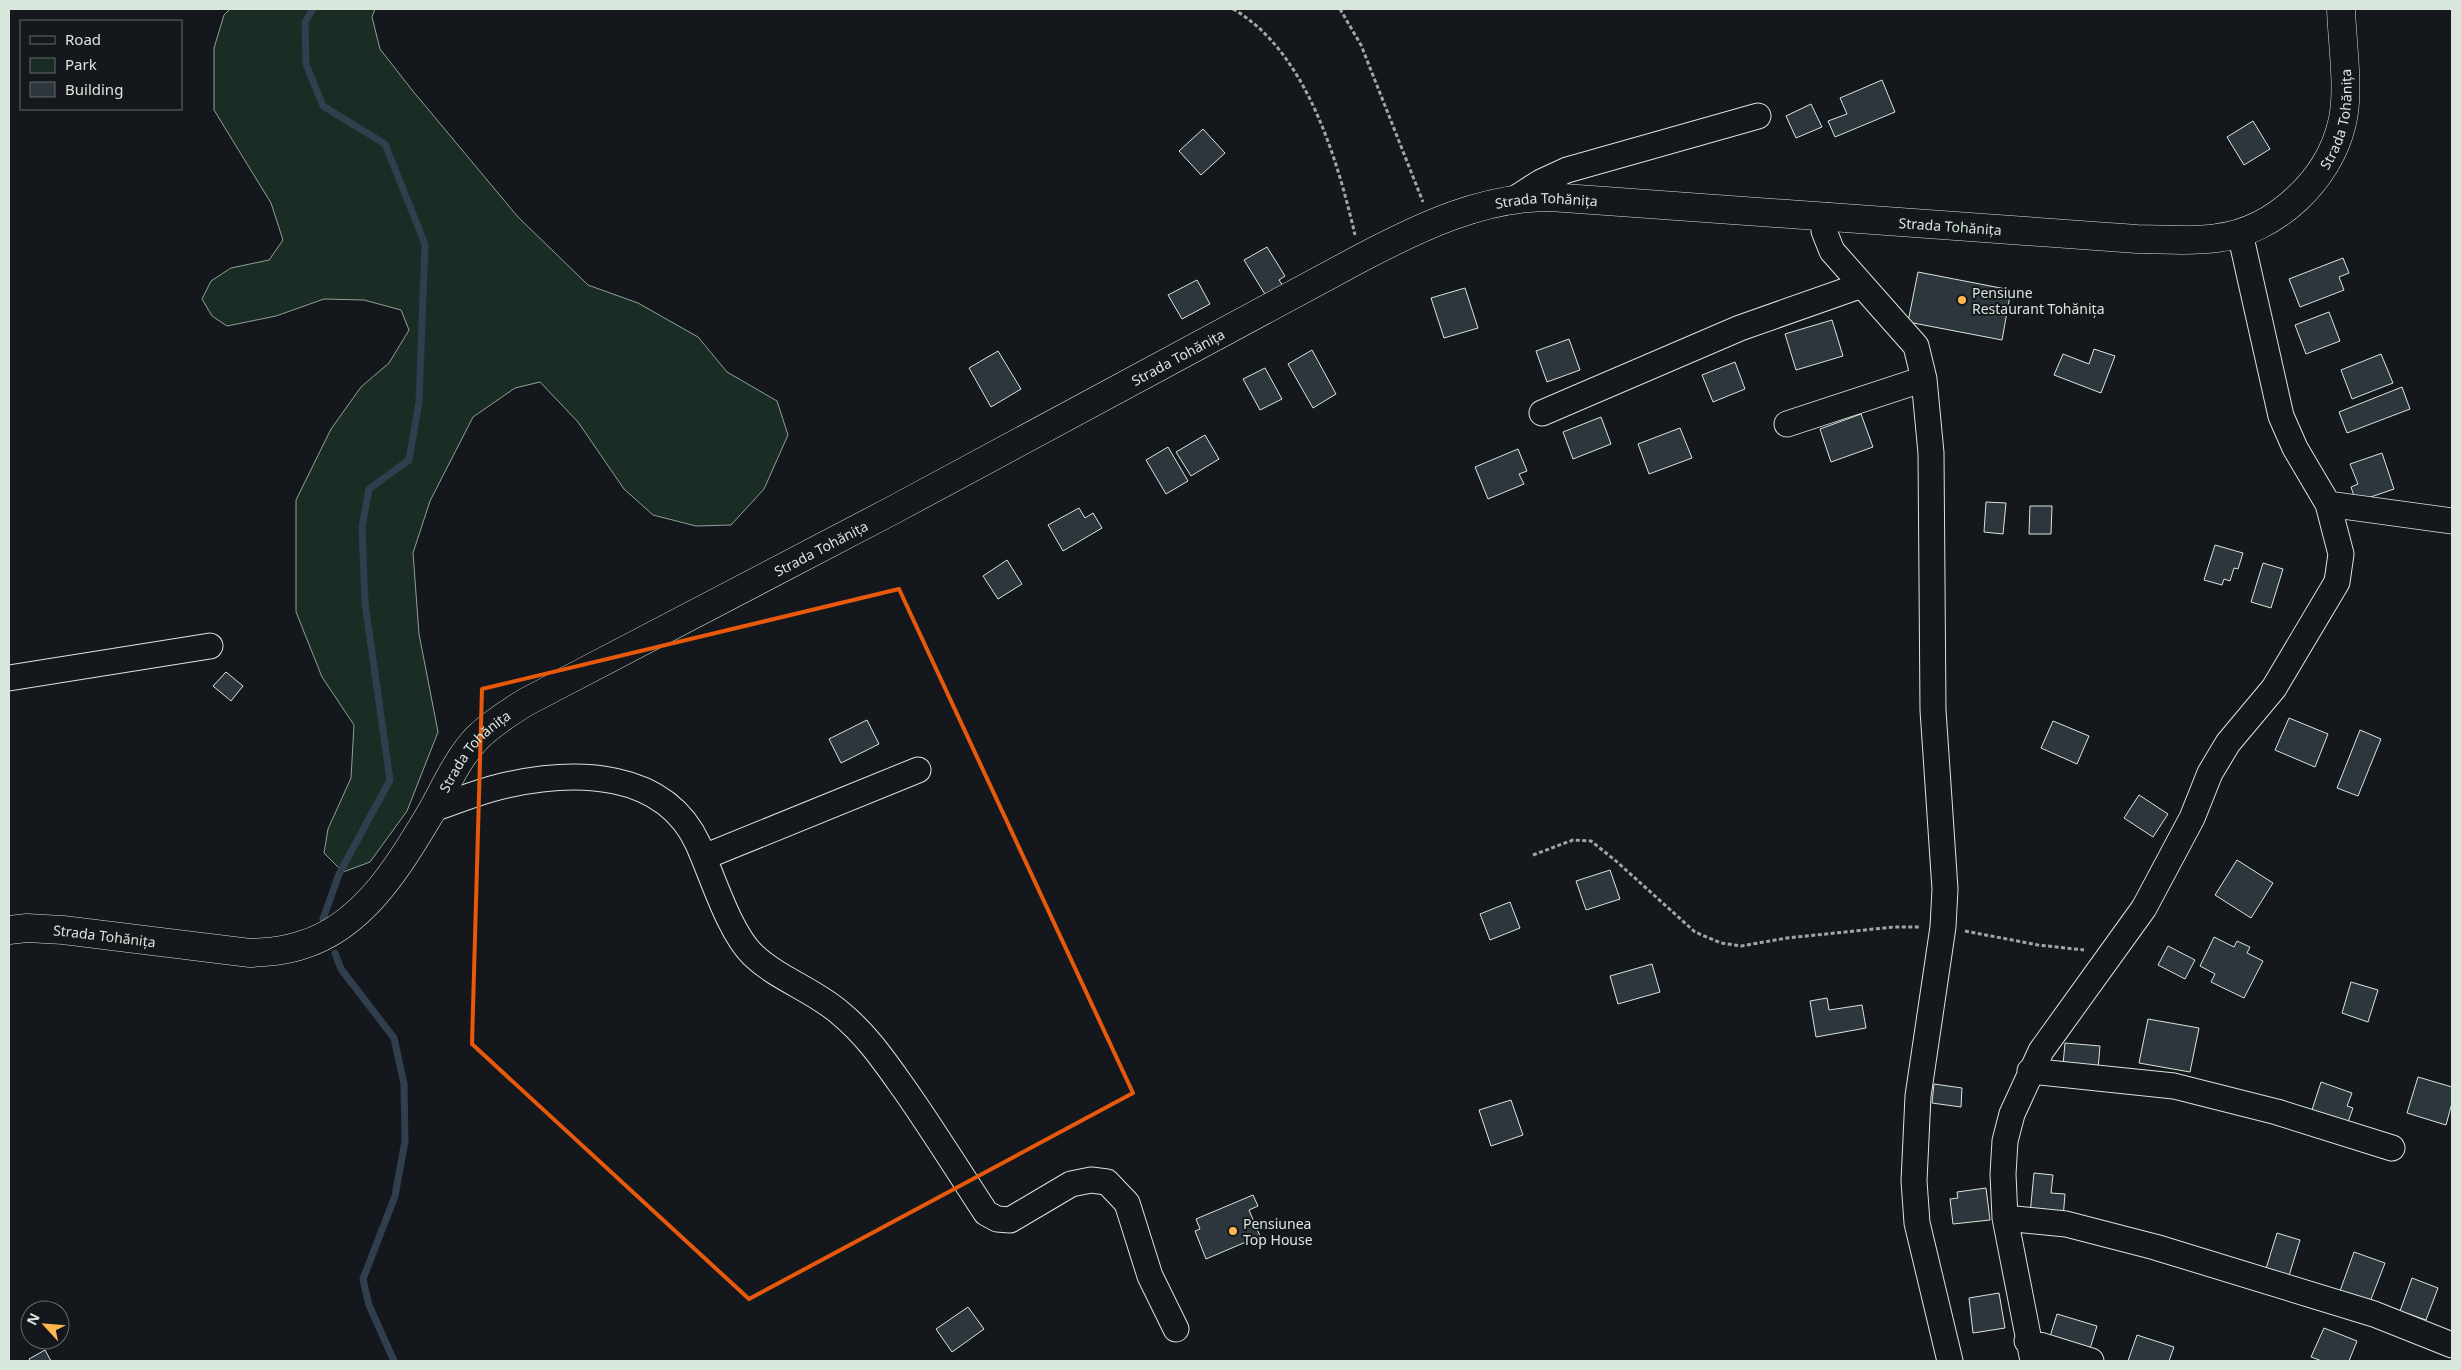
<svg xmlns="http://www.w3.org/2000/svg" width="2461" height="1370" viewBox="0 0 2461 1370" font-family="'Noto Sans',sans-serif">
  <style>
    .green { fill: #1a2d24; stroke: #939e99 }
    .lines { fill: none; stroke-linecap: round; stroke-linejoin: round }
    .stream { stroke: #2f3f4d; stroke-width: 7 }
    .building { fill: #2c363c; stroke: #d8e6dc }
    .minor-casing { stroke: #d8e6dc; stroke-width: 27 }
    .major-casing { stroke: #d8e6dc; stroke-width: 29 }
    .path { stroke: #9da8a2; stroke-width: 3; stroke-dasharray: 4 2.5; stroke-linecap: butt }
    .minor { stroke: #14181c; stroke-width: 25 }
    .major { stroke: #14181c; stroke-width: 28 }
    .marked { fill: none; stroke: #e8590c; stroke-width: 4; stroke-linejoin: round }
    .poi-dot { fill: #ffb74d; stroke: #14181c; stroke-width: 2 }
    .labels { text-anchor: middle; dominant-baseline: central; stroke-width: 4; stroke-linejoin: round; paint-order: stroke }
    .street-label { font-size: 14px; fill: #d8e6dc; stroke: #14181c }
    .poi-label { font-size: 14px; fill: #d8e6dc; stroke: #14181c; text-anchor: start }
  </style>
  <rect width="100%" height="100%" fill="#14181c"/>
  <path class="green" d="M 230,9 L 375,9 L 372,17 L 380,49 L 412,90 L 518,217 L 588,285 L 638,303 L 698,337 L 727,372 L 777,401 L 788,435 L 764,489 L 731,525 L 696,526 L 653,515 L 624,489 L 578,422 L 540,382 L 515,388 L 473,417 L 430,501 L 413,553 L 419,634 L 438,732 L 407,811 L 370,862 L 343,872 L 324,853 L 328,829 L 351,778 L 354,725 L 322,677 L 296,612 L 296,500 L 331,429 L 361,387 L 389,363 L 409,330 L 401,310 L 364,300 L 324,299 L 276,316 L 227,326 L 212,316 L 202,299 L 211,281 L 231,268 L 269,260 L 283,240 L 271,203 L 214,110 L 214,48 L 224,15 Z"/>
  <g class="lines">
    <path class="stream" d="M 313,9 L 305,22 L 306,64 L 323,106 L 385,144 L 425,244 L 419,402 L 409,460 L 369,489 L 362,527 L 365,603 L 390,780 L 339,874 L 323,919
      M 335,953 L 341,969 L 394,1038 L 404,1084 L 405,1141 L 395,1196 L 363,1279 L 369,1305 L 394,1361"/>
  </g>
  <path class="building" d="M 1882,80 L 1895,112 L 1835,137 L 1828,121 L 1847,114 L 1840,98 Z
    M 1811,104 L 1822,127 L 1796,138 L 1786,116 Z
    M 2253,121 L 2270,149 L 2244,165 L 2227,137 Z
    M 1203,129 L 1225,153 L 1201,175 L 1179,151 Z
    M 1267,247 L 1285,276 L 1279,280 L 1283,286 L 1266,296 L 1244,260 Z
    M 2343,258 L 2349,273 L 2339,277 L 2344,290 L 2300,307 L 2289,279 Z
    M 1918,272 L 2011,290 L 2002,340 L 1908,322 Z
    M 1197,280 L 1210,304 L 1182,319 L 1168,295 Z
    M 1465,288 L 1478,328 L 1444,338 L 1431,298 Z
    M 2329,312 L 2340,341 L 2306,354 L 2295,325 Z
    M 1832,320 L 1843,356 L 1796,370 L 1785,334 Z
    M 1569,339 L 1580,370 L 1547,382 L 1536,351 Z
    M 2094,349 L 2115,356 L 2101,393 L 2054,375 L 2063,354 L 2089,364 Z
    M 1312,350 L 1336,394 L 1313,408 L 1288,364 Z
    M 998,351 L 1021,389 L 991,407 L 969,368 Z
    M 2381,354 L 2393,383 L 2352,399 L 2341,370 Z
    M 1735,362 L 1745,389 L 1713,402 L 1702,375 Z
    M 1265,368 L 1282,399 L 1260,410 L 1243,379 Z
    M 2402,387 L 2410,409 L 2347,433 L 2339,412 Z
    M 1861,414 L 1873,447 L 1831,462 L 1820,429 Z
    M 1601,417 L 1611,444 L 1573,459 L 1563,432 Z
    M 1680,428 L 1692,458 L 1649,474 L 1638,444 Z
    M 1205,435 L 1219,459 L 1191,476 L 1176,452 Z
    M 1168,447 L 1188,481 L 1166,494 L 1146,460 Z
    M 1518,449 L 1527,471 L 1519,474 L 1524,484 L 1488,499 L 1475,467 Z
    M 2382,453 L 2394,489 L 2356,502 L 2351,487 L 2358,484 L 2350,464 Z
    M 1986,502 L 2006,503 L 2003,534 L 1984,532 Z
    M 2030,506 L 2052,506 L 2051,534 L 2029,534 Z
    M 1079,508 L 1085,518 L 1093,513 L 1102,528 L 1063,551 L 1048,525 Z
    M 2215,545 L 2243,553 L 2238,569 L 2234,568 L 2230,581 L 2224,579 L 2222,585 L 2204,580 Z
    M 1007,560 L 1022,584 L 998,599 L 983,576 Z
    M 2263,563 L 2283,569 L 2271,608 L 2251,602 Z
    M 226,672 L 243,686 L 231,701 L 213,686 Z
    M 2289,718 L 2328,734 L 2315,767 L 2275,750 Z
    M 867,720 L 879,744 L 841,763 L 829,739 Z
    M 2053,721 L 2089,736 L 2077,764 L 2041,748 Z
    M 2360,730 L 2381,739 L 2358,796 L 2337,788 Z
    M 2139,795 L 2168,814 L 2153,837 L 2124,818 Z
    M 2237,860 L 2273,883 L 2251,918 L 2215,895 Z
    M 1610,870 L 1620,899 L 1586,910 L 1576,881 Z
    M 1510,902 L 1520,928 L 1490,940 L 1480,914 Z
    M 2214,937 L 2234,947 L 2237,941 L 2250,947 L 2247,953 L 2263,961 L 2244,998 L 2211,982 L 2215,974 L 2200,966 Z
    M 2168,946 L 2195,960 L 2185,979 L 2158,965 Z
    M 1652,964 L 1660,992 L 1618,1004 L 1610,976 Z
    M 2351,982 L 2378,990 L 2368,1022 L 2342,1013 Z
    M 1827,998 L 1829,1010 L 1862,1005 L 1866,1028 L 1816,1037 L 1810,1001 Z
    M 2148,1019 L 2199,1028 L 2190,1072 L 2139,1063 Z
    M 2065,1043 L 2100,1046 L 2098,1069 L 2063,1065 Z
    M 2418,1077 L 2452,1087 L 2452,1103 L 2446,1125 L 2407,1113 Z
    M 2321,1082 L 2352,1093 L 2347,1106 L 2353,1108 L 2348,1122 L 2312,1110 Z
    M 1934,1084 L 1962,1088 L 1961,1107 L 1932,1103 Z
    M 1511,1100 L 1523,1135 L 1491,1146 L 1479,1110 Z
    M 2034,1173 L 2053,1175 L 2051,1193 L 2065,1194 L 2063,1218 L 2030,1214 Z
    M 1986,1188 L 1990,1220 L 1953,1224 L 1950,1199 L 1958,1198 L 1957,1192 Z
    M 1253,1195 L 1258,1206 L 1249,1210 L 1260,1236 L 1206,1259 L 1195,1231 L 1200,1229 L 1196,1219 Z
    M 2277,1233 L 2300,1240 L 2288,1279 L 2265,1272 Z
    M 2354,1252 L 2385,1263 L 2370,1302 L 2340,1291 Z
    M 2412,1278 L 2438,1288 L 2426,1320 L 2400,1311 Z
    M 1999,1293 L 2005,1328 L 1973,1333 L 1969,1298 Z
    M 968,1307 L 984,1329 L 952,1352 L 936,1329 Z
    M 2057,1314 L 2097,1326 L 2088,1355 L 2048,1343 Z
    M 2324,1328 L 2357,1341 L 2349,1361 L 2322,1361 L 2311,1357 Z
    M 2137,1335 L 2174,1347 L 2169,1361 L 2128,1361 Z
    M 45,1350 L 51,1361 L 30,1361 L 29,1359 Z"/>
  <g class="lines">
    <g class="minor-casing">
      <path id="minor" d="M 1516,198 L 1541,182 L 1567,170 L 1758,116
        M 1826,216 L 1824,231 L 1832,251 L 1916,346 L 1924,379 L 1931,453 L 1933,710 L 1945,889 L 1943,927 L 1918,1096 L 1914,1181 L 1917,1223 L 1950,1361
        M 1542,413 L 1740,328 L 1862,285
        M 1787,424 L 1924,379
        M 2328,504 L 2452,521
        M 9,678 L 210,646
        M 433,809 C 457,801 482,790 507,785 C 575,770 664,770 698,844 C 712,875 729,932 753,955 C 778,979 814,990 840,1013 C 867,1035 885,1062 905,1090 C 933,1130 959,1172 986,1213 L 997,1219 L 1010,1220 L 1071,1184 L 1091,1180 L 1107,1182 L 1127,1203 L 1150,1276 L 1176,1329
        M 704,857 L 918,770
        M 2030,1071 L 2174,1086 L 2277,1112 L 2392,1148
        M 2005,1218 L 2066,1224 L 2155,1247 L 2374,1314 L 2452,1345
        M 2027,1341 L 2091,1361
        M 2033,1361 L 2005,1218 L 2003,1174 L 2005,1141 L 2012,1114 L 2041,1051 L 2144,908 L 2192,818 L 2210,773 L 2228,743 L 2274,688 L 2337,582 L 2341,554 L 2328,504 L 2295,448 L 2281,416 L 2240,233"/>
    </g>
    <g class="major-casing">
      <g id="major">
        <path id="s1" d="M 9,930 L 27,928 L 63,930 L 250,953 C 267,952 285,951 302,945 C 365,926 401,862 433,809 C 446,785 458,758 477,738 C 491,724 508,713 526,702 L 895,509 L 1361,258 C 1420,227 1482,197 1550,197 L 2137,239 C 2163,239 2191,242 2217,238 C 2275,231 2329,180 2342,123 C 2350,92 2342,42 2341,9"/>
      </g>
    </g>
    <path class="path" d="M 1233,9 C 1306,51 1337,158 1355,235
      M 1340,9 L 1361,45 L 1423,202
      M 1533,855 L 1573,840 L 1591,841 L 1616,861 L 1695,932 L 1721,943 L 1741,946 L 1787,938 L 1894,927 L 1921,927
      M 1965,931 L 2038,945 L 2084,950"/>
    <use href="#minor" class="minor"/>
    <use href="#major" class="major"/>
  </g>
  <path class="marked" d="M 899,589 L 1133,1093 L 749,1299 L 472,1044 L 482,689 Z"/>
  <g class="poi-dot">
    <circle cx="1962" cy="300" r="5"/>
    <circle cx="1233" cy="1231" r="5"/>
  </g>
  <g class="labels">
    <g class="street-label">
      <text stroke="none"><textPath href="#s1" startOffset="2631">Strada Tohănița</textPath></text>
      <text stroke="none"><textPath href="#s1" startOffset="1776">Strada Tohănița</textPath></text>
      <text stroke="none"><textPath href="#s1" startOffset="2181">Strada Tohănița</textPath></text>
      <text stroke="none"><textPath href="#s1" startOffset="1371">Strada Tohănița</textPath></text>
      <text stroke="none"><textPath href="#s1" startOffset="966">Strada Tohănița</textPath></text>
      <text stroke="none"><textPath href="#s1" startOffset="561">Strada Tohănița</textPath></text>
      <text stroke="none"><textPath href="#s1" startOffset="96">Strada Tohănița</textPath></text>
    </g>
    <g class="poi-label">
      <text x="1972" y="292">Pensiune<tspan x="1972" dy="16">Restaurant Tohănița</tspan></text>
      <text x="1243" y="1223">Pensiunea<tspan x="1243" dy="16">Top House</tspan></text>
    </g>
  </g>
  <rect width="2461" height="1370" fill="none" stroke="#d8e6dc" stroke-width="20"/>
  <rect x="20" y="20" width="162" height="90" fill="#14181c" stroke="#626a69"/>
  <rect x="30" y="36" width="25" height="8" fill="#14181c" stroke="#626a69"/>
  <text x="65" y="45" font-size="15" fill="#d8e6dc">Road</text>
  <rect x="30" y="58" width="25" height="15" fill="#1a2d24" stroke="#626a69"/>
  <text x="65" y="70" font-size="15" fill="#d8e6dc">Park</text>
  <rect x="30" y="82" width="25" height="15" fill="#2c363c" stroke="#626a69"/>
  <text x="65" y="95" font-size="15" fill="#d8e6dc">Building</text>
  <g transform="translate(45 1325) rotate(296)"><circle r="24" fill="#14181c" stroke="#626a69"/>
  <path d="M0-4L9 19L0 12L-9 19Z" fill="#ffb74d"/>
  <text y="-8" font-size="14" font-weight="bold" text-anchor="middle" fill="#d8e6dc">N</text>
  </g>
</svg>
